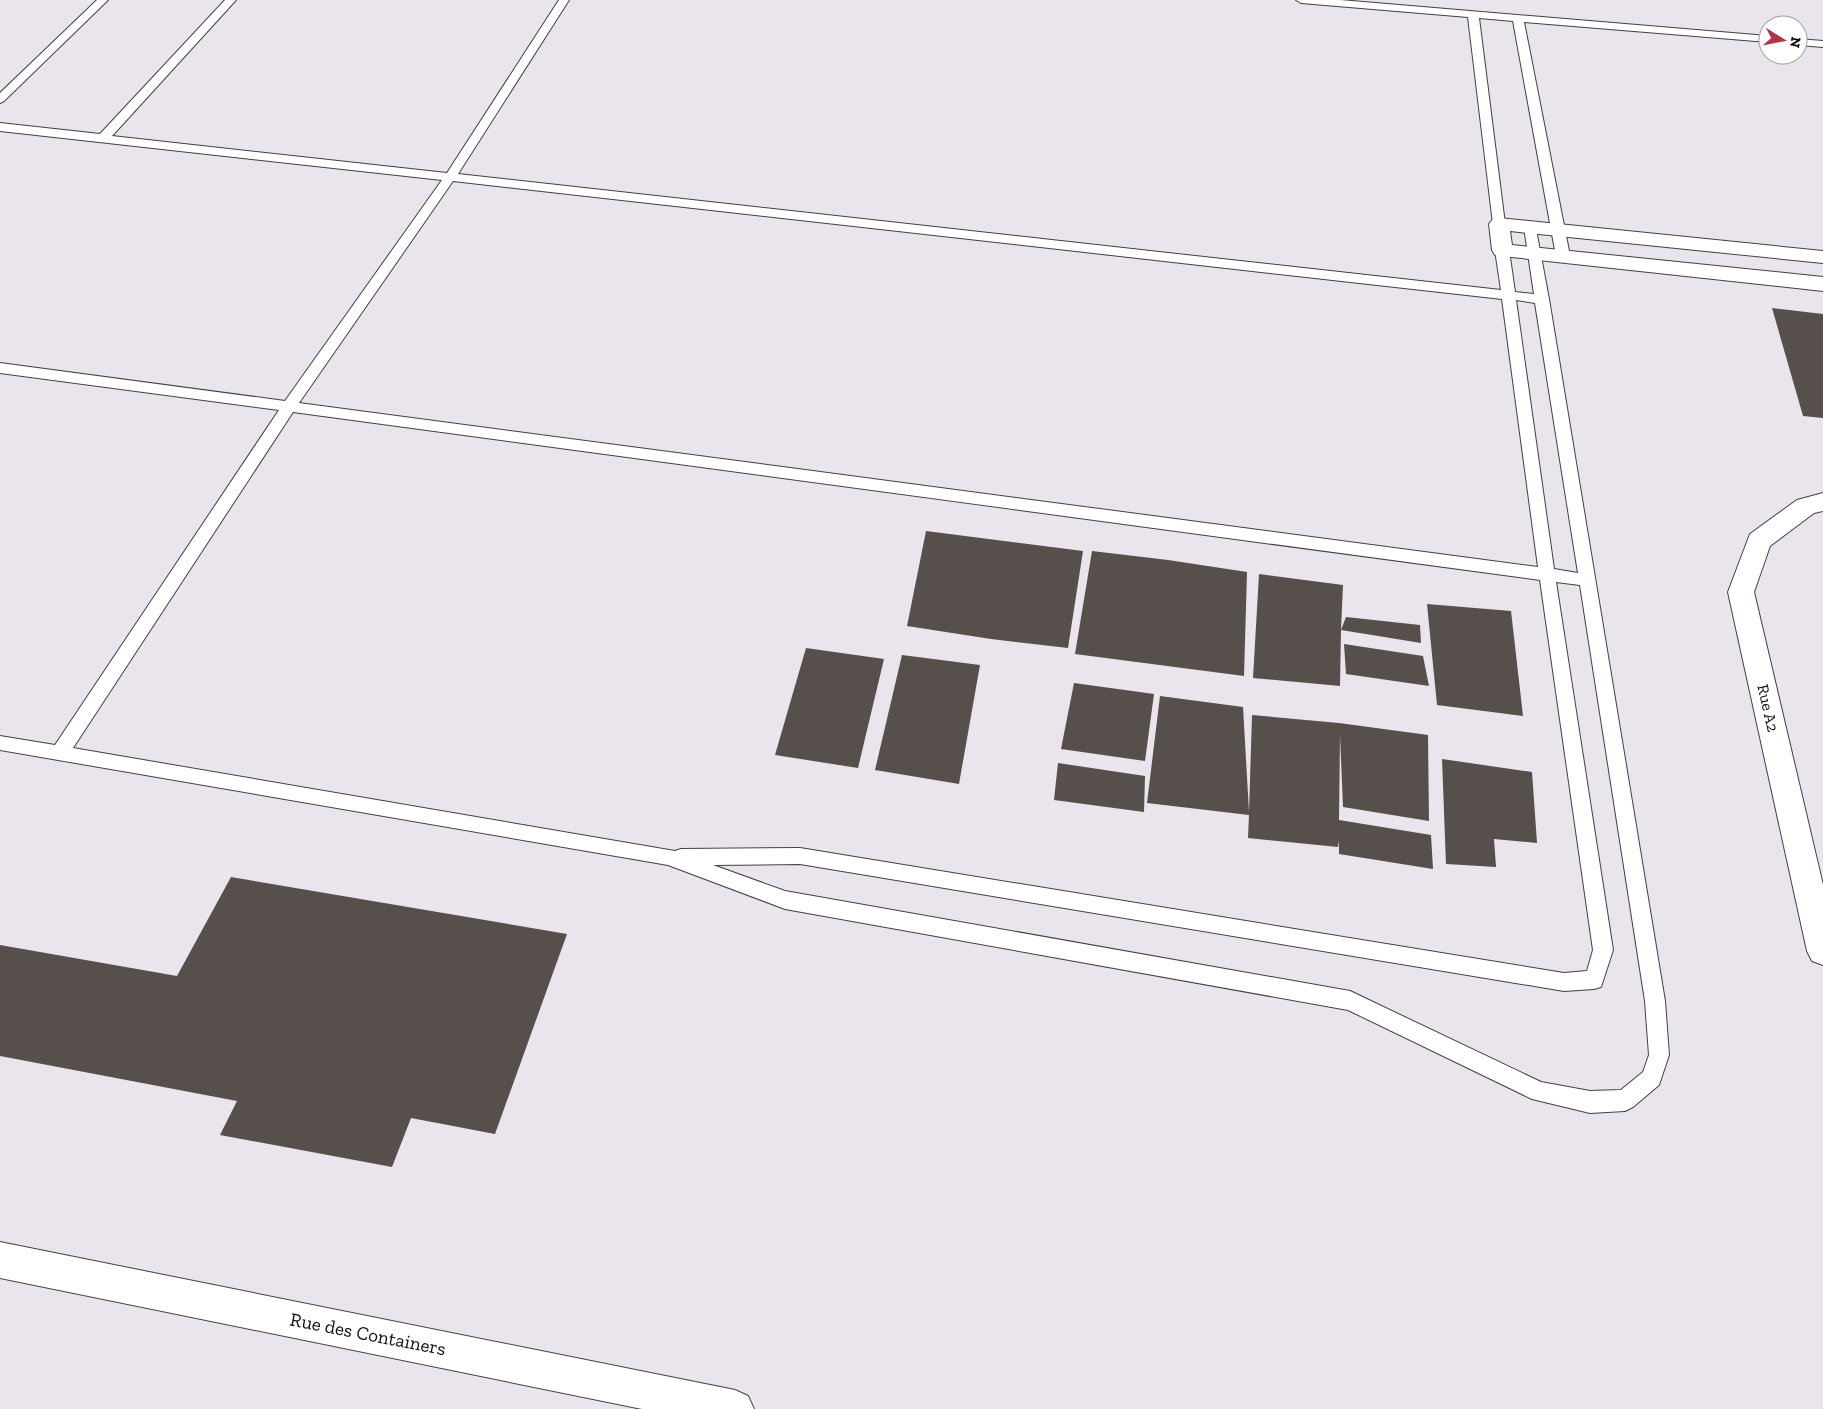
<svg xmlns="http://www.w3.org/2000/svg" width="1823" height="1409" viewBox="0 0 1823 1409" font-family="'Zilla Slab',serif">
  <style>
    .industrial { fill: #eae4ec; fill-rule: evenodd }
    .building { fill: #564f4c }
    .lines { fill: none; stroke-linecap: round; stroke-linejoin: round }
    .service-casing { stroke: #414141; stroke-width: 2 }
    .minor-casing { stroke: #414141; stroke-width: 2 }
    .tertiary-casing { stroke: #414141; stroke-width: 2 }
    .service { fill: #fff; fill-rule: evenodd }
    .minor { fill: #fff; fill-rule: evenodd }
    .tertiary { fill: #fff; fill-rule: evenodd }
    .labels { text-anchor: middle; dominant-baseline: central; stroke-width: 5; stroke-linejoin: round; paint-order: stroke }
    .street-label { font-size: 16px; fill: #0e0e0e; stroke: #fff }
    .near-street-label { font-size: 19px; fill: #0e0e0e; stroke: #fff }
  </style>
  <rect width="100%" height="100%" fill="#fdfaf1"/>
  <path class="industrial" d="M 0,0 L 1823,0 L 1823,1409 L 0,1409 ZM 1768,25 L 1798,25 L 1798,55 L 1768,55 Z"/>
  <path class="building" d="M 1772,308 L 1823,314 L 1823,418 L 1803,416 Z
    M 926,531 L 1083,551 L 1068,648 L 991,639 L 907,626 Z
    M 1092,551 L 1168,560 L 1247,572 L 1244,676 L 1075,654 Z
    M 1259,574 L 1343,585 L 1341,630 L 1346,617 L 1420,625 L 1421,643 L 1341,630 L 1340,686 L 1253,678 Z
    M 1427,604 L 1511,611 L 1523,716 L 1437,705 Z
    M 1344,644 L 1423,656 L 1429,686 L 1346,674 Z
    M 806,648 L 884,659 L 858,768 L 775,755 Z
    M 902,655 L 980,665 L 959,784 L 875,770 Z
    M 1074,683 L 1154,694 L 1145,761 L 1061,749 Z
    M 1160,696 L 1243,707 L 1249,812 L 1252,715 L 1339,723 L 1428,735 L 1429,821 L 1343,807 L 1340,735 L 1339,820 L 1431,835 L 1433,869 L 1339,854 L 1339,840 L 1338,847 L 1248,838 L 1249,815 L 1147,803 Z
    M 1442,759 L 1532,772 L 1537,843 L 1494,839 L 1496,867 L 1446,864 Z
    M 1058,763 L 1145,776 L 1144,812 L 1054,800 Z
    M 231,877 L 567,934 L 495,1134 L 411,1118 L 392,1167 L 220,1135 L 237,1101 L 0,1056 L 0,945 L 177,976 Z"/>
  <g class="lines">
    <g class="service-casing">
      <path id="service" d="M 97,0 L 108,0 L 4,101 L 0,103 L 0,93 Z
        M 225,0 L 236,0 L 112,136 L 447,173 L 559,0 L 569,0 L 458,174 L 1501,290 L 1495,250 L 1502,246 L 1509,250 L 1515,292 L 1534,294 L 1524,227 L 1530,223 L 1535,224 L 1549,299 L 1665,1001 L 1669,1055 L 1659,1085 L 1633,1107 L 1625,1111 L 1590,1113 L 1532,1099 L 1348,1010 L 785,909 L 668,865 L 0,750 L 0,736 L 55,745 L 279,410 L 0,373 L 0,363 L 285,401 L 442,180 L 0,131 L 0,123 L 100,134 ZM 453,181 L 1502,299 L 1538,567 L 299,403 ZM 1516,300 L 1535,303 L 1578,573 L 1554,569 ZM 293,412 L 1540,580 L 1593,950 L 1587,971 L 1564,973 L 800,848 L 681,849 L 675,851 L 73,748 ZM 1556,582 L 1580,585 L 1645,1001 L 1649,1055 L 1643,1072 L 1621,1090 L 1590,1091 L 1541,1082 L 1350,991 L 785,891 L 713,865 L 800,864 L 1564,991 L 1594,989 L 1601,987 L 1613,950 Z
        M 1296,0 L 1340,0 L 1768,36 L 1768,42 L 1524,22 L 1570,256 L 1563,260 L 1556,256 L 1513,21 L 1479,18 L 1505,224 L 1499,228 L 1493,224 L 1468,17 L 1301,3 Z
        M 1798,39 L 1823,41 L 1823,47 L 1798,45 Z"/>
    </g>
    <g class="minor-casing">
      <path id="minor" d="M 1823,493 L 1823,511 L 1814,513 L 1770,546 L 1754,592 L 1823,885 L 1823,965 L 1812,961 L 1807,951 L 1728,592 L 1750,534 L 1797,500 Z
        M 0,1242 L 735,1390 L 748,1396 L 754,1409 L 642,1409 L 0,1278 Z"/>
    </g>
    <g class="tertiary-casing">
      <path id="tertiary" d="M 1499,218 L 1823,251 L 1823,263 L 1510,231 L 1512,245 L 1823,277 L 1823,291 L 1502,256 L 1495,255 L 1492,250 L 1489,224 L 1492,220 Z"/>
    </g>
    <use href="#service" class="service"/>
    <use href="#minor" class="minor"/>
    <use href="#tertiary" class="tertiary"/>
  </g>
  <g class="labels">
    <g class="street-label">
      <text transform="translate(1768 708) rotate(77)">Rue A2</text>
    </g>
    <g class="near-street-label">
      <text transform="translate(368 1334) rotate(11)">Rue des Containers</text>
    </g>
  </g>
  <g transform="translate(1783 40) rotate(100)"><circle r="24" fill="#ffffff" stroke="#9f9f9f"/>
  <path d="M0-4L9 19L0 12L-9 19Z" fill="#af3645"/>
  <text y="-8" font-size="14" font-weight="bold" text-anchor="middle" fill="#0e0e0e">N</text>
  </g>
</svg>
